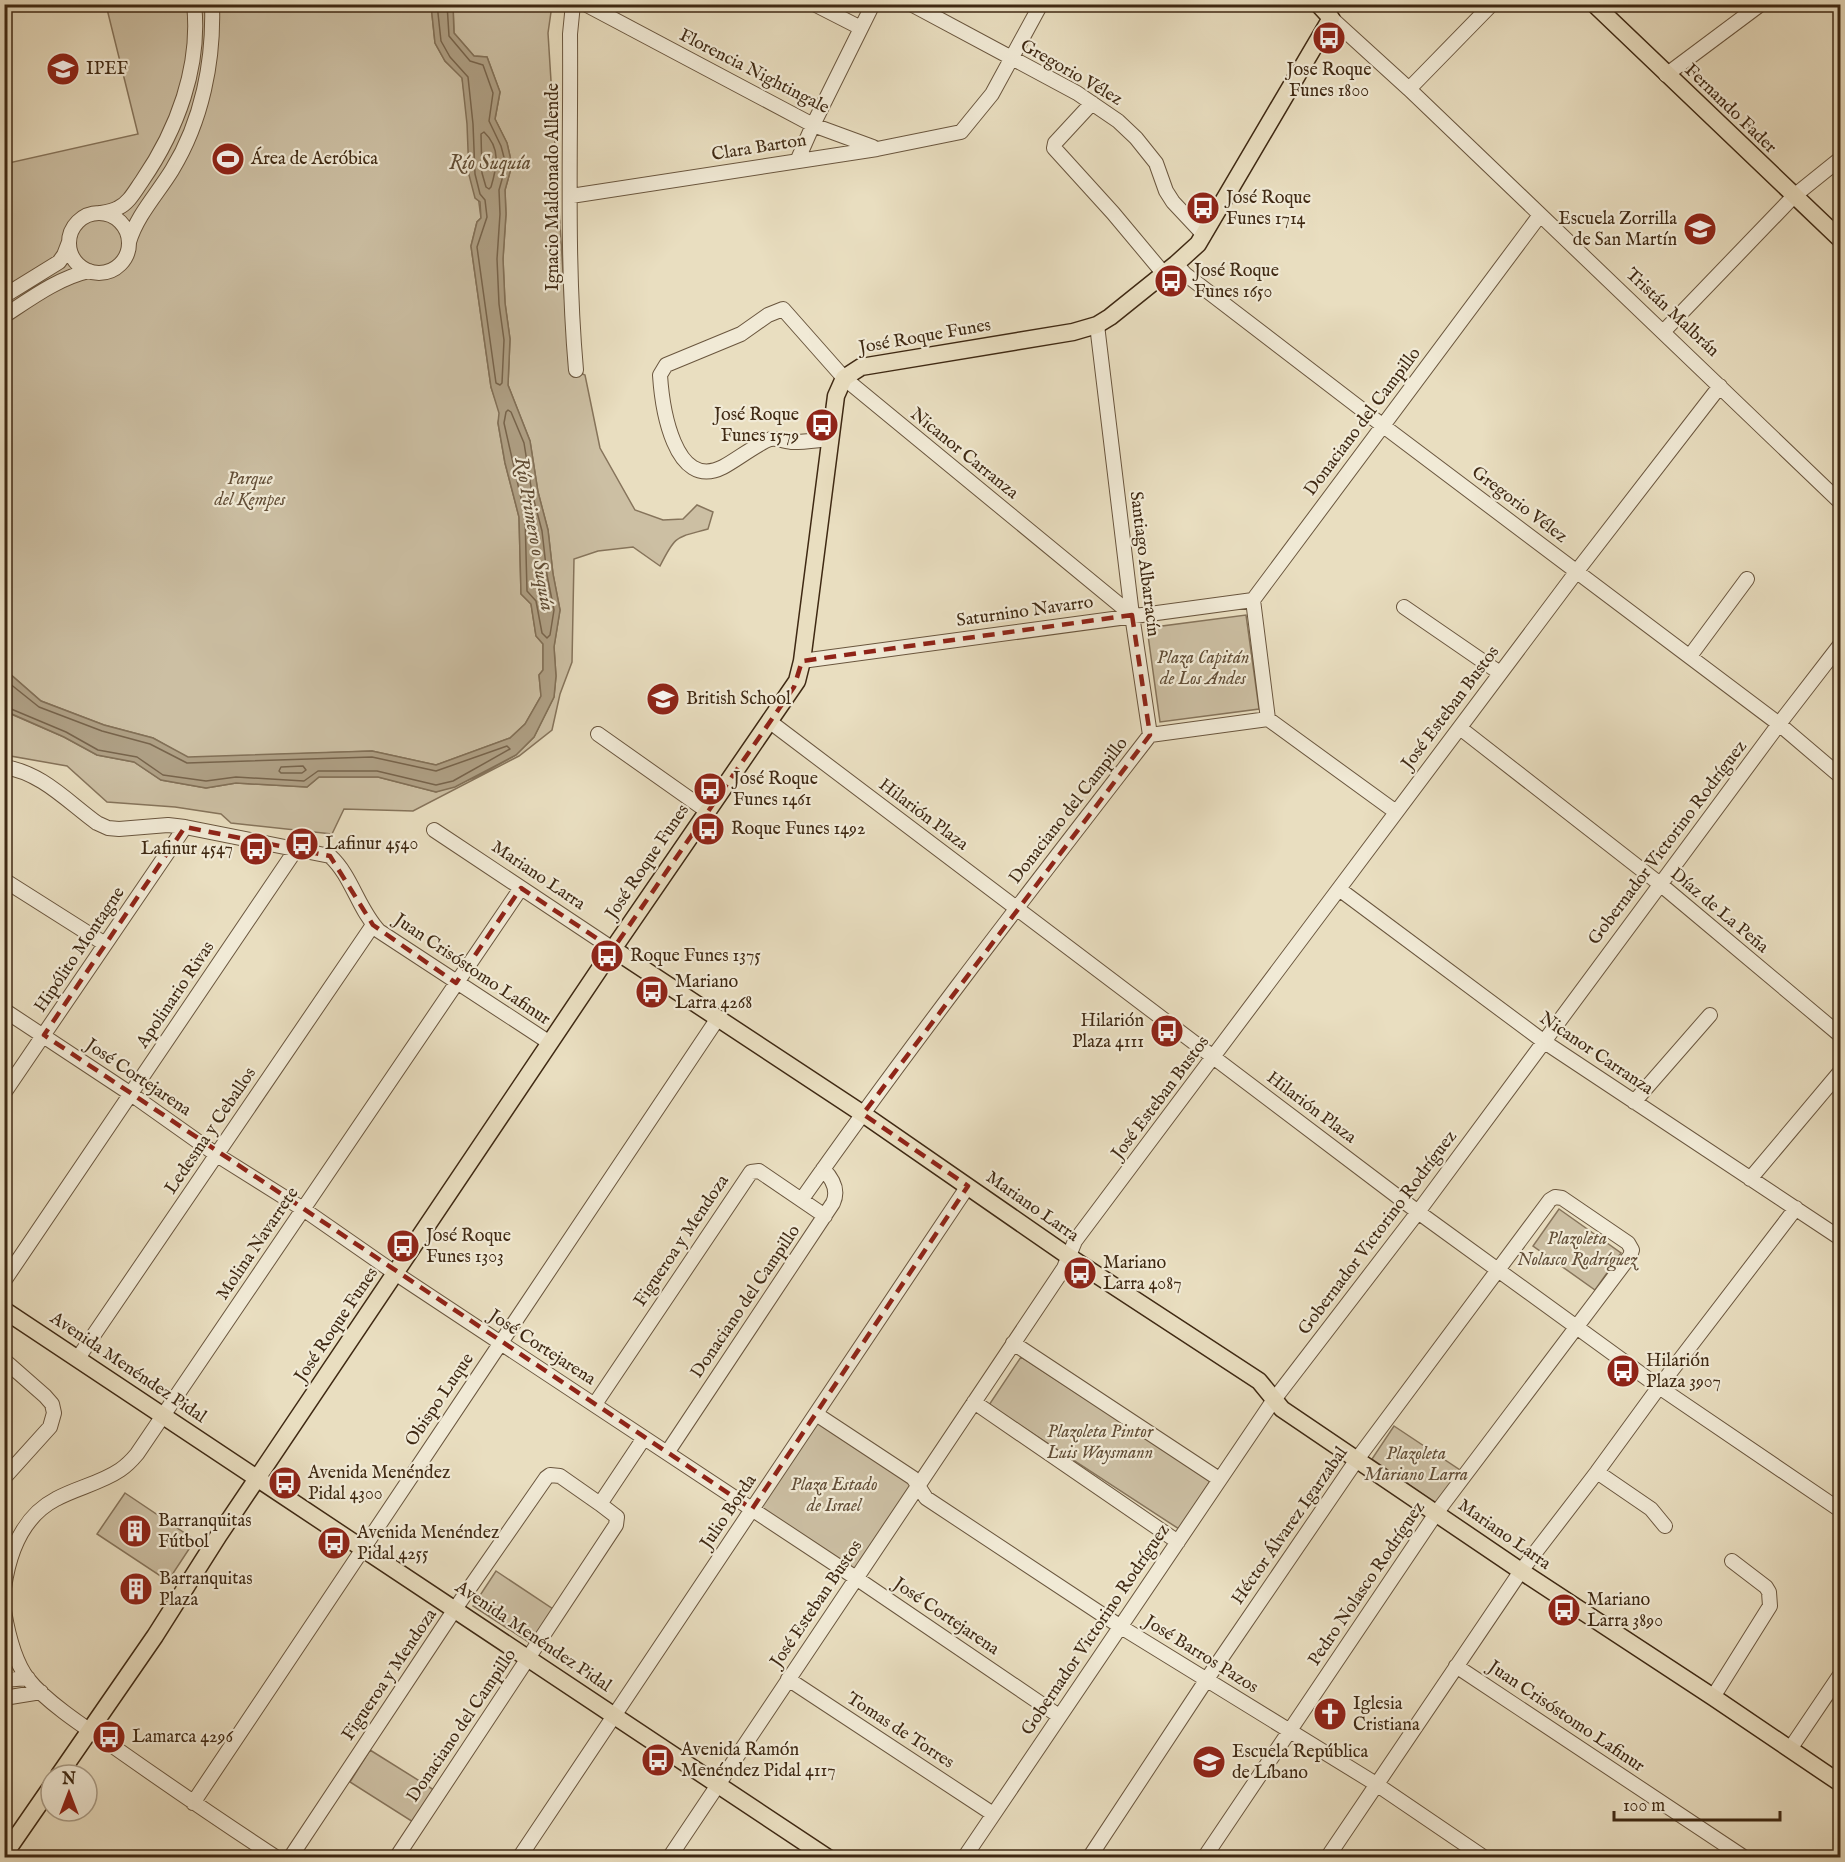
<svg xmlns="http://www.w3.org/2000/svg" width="1845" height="1862" viewBox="0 0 1845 1862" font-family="'IM FELL English',serif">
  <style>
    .green { fill: #ccbfa3; stroke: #86745b; stroke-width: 1.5 }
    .water { fill: #afa085; stroke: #827057; stroke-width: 1.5 }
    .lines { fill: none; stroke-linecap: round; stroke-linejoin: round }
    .shore { stroke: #77644c; stroke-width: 1.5 }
    .minor-casing { stroke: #6a563e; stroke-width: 16 }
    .major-casing { stroke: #3f2913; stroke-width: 19 }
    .minor { stroke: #f1ead6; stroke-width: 14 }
    .major { stroke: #e9dec0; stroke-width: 16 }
    .marked { fill: none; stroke: #8f2418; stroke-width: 4.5; stroke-dasharray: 12 8; stroke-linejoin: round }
    .labels { text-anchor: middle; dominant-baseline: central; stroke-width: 4.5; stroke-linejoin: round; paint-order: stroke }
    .poi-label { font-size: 18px; fill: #3f2913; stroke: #f1ead6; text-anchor: start }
    .street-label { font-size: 18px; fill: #3f2913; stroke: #f1ead6 }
    .park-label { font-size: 18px; font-style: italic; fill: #624e37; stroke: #f1ead6 }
    .water-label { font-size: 20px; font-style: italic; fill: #614d35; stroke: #f1ead6 }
  </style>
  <rect width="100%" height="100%" fill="#e9dec0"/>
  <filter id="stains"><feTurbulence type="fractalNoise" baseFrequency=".00333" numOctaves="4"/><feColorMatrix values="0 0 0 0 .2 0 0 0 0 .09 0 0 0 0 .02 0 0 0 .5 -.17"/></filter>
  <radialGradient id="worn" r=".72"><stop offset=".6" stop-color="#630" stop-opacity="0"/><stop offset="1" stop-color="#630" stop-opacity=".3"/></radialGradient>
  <path class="green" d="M 106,5 L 431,5 L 435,43 L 445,61 L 462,77 L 481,218 L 477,222 L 471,246 L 491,387 L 500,413 L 498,423 L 505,463 L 519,517 L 521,594 L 531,604 L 536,636 L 543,644 L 543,670 L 539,675 L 541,696 L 525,724 L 510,738 L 436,765 L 372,751 L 188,758 L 153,738 L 104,725 L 41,701 L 10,674 L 5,673 L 4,164 L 138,134 Z
    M 453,5 L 552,5 L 548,33 L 569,368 L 585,375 L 600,448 L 635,510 L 663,520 L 683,519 L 697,505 L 713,512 L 708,529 C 676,538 676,534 660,566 L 633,547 L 598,551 L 574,559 L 572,662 L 560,694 L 552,730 L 519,756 L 413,811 L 344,809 L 332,834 L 231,823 L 221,814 L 175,807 L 107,802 L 67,766 L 5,755 L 4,711 L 64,737 L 97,755 L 134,762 L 161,780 L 206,788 L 236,783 L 307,787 L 319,777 L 378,777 L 436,792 L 476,777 L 516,755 L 534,737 L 554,697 L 556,676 L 554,647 L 560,610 L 553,574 L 548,530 L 538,492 L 530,441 L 508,385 L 510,339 L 505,303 L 503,259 L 506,214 L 505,190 L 512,165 L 507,143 L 495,119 L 500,92 L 487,57 L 474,56 L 454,33 Z
    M 1246,615 L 1259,709 L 1160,722 L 1147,628 Z
    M 1559,1209 L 1621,1253 L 1595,1290 L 1533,1246 Z
    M 1021,1357 L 1211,1480 L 1179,1529 L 989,1405 Z
    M 816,1414 L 918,1486 L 856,1578 L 752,1509 Z
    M 1394,1426 L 1460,1470 L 1437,1504 L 1372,1459 Z
    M 125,1493 L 195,1540 L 168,1581 L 97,1534 Z
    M 496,1571 L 553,1609 L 530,1643 L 473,1606 Z
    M 370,1750 L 434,1790 L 413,1822 L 350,1782 Z"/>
  <path class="water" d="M 431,5 L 453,5 L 454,33 L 474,56 L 487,57 L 500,92 L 495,119 L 507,143 L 512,165 L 505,190 L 506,214 L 503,259 L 505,303 L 510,339 L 508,385 L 530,441 L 538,492 L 548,530 L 553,574 L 560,610 L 554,647 L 556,676 L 554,697 L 534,737 L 516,755 L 455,787 L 436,792 L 378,777 L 319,777 L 307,787 L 236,783 L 206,788 L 161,780 L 134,762 L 97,755 L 64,737 L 5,711 L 5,673 L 10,674 L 41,701 L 104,725 L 153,738 L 188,757 L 372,751 L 436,765 L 510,738 L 525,724 L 541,696 L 539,675 L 543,670 L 543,644 L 536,636 L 531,604 L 521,594 L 519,517 L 505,463 L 498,423 L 499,413 L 491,387 L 471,246 L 477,222 L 481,218 L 480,202 L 475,198 L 469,175 L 467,124 L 462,78 L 445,61 L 435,43 Z"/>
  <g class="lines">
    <path class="shore" d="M 437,4 L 441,41 L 450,57 L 468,77 L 473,124 L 475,174 L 480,194 L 485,200 L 487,217 L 477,247 L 496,383 L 500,385 L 502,383 L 504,340 L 499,304 L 497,259 L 500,214 L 499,190 L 506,165 L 501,146 L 489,121 L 493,93 L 483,65 L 470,61 L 449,36 L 447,4
      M 484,132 C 501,148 497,167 491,187 L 489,189 L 486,187 L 482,173 L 481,134 Z
      M 508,410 L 511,412 L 524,443 L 532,493 L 542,531 L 547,575 L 554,610 L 550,635 L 547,638 L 542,633 L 536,601 L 527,591 L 525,516 L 504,423 L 506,412 Z
      M 4,679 L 39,707 L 102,731 L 150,744 L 187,763 L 372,757 L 436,771 L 507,746 L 510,749 L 453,781 L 436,785 L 377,771 L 318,771 L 304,781 L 236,777 L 206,781 L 163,775 L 137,757 L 98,750 L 66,732 L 4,706
      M 303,766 L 306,770 L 302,773 L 281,773 L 279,771 L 281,767 Z"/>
    <g class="minor-casing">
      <path id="minor" d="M 573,4 L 570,34 C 571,146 566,258 576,370
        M 585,4 L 813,125 L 873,147
        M 814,4 L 861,28
        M 911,4 L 1077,93 L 1118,121 L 1136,138 L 1156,163 L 1166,191 L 1173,202 L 1204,235
        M 1331,18 L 1409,89 L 1840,502
        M 1666,75 L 1761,4
        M 1409,89 L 1492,4
        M 1092,103 L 1055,143 L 1054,148 L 1113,213 L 1164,274
        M 798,159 L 813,125 L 873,4
        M 571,196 L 877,149 L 961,132 L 992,94 L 1041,4
        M 100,213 C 106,212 113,211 118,208 C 129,203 135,191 142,181 C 177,130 201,67 194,4
        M69 243a30 30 0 1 1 60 0a30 30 0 1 1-60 0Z
        M 129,242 C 137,215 158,193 172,170 C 202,121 214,61 212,4
        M 1176,264 L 1185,274 L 1382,425 L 1779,724 L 1840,776
        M 4,296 L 59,262 L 64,255 L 69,242
        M 4,316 C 30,299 58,278 89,271
        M 1097,325 L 1132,615 L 1150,735
        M 1663,332 L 1794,196 L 1840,159
        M 830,439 C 818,440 806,442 793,442 C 786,442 778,438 771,439 C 761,441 735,461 723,467 C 674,492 662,406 660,375 L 666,365 L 741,334 L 768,315 L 783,309 L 844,378 L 1132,615
        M 1404,607 L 1500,673
        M 1690,656 L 1747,579
        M 802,661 L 1253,600
        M 1268,719 L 1396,812
        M 769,721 L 1418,1212 L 1659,1387 L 1840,1510
        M 1460,728 L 1660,884 L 1840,1035
        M 598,734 L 707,811
        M 4,767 C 41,772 68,802 97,823 L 108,828 L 119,829 L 168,825 L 185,827 L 330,856 C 352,876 358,909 379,931 L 550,1043
        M 434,830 L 613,949
        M 4,880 L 105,944
        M 1339,889 L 1543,1041 L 1840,1238
        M 4,1010 L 131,1094 L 217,1155 L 303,1209 L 395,1273 L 856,1578 L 1059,1716
        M 4,1093 L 185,827
        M 1634,1102 L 1710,1015
        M 1750,1179 L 1840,1072
        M 802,1199 C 913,1041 1032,888 1150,735 L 1268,719 L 1253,600 L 1540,215
        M 4,1281 L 297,848
        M 1013,1343 L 1219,1479
        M 78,1358 L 373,925
        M 4,1360 L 45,1396 L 52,1404 L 54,1413 L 50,1427 L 4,1478
        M 974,1402 L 1178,1542
        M 595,1404 L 751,1172 L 759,1171 L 825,1216
        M 816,1414 L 913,1478 L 926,1498 L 1121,1627 L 1376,1784 L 1485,1858
        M 667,1453 L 833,1203 C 839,1190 833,1179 823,1169
        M 1597,1472 L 1651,1509 L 1665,1526
        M 4,1588 C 9,1553 23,1516 56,1499 C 76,1488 101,1483 120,1470 C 126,1466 132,1460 137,1454 L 521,888
        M 4,1611 C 8,1634 14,1661 28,1679 C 47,1703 89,1730 114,1747 C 168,1785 222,1822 277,1858
        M 1456,1666 L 1745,1858
        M 788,1679 L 993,1814
        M 4,1680 L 28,1678
        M 1713,1697 L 1770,1606 L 1769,1592 L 1766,1587 L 1732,1561
        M 4,1698 L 41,1692
        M 1790,1749 L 1840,1675
        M 193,1803 L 718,1018
        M 290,1858 L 455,1609 L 546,1478 L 550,1475 L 560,1476 L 600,1504
        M 396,1858 L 616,1525 L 617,1517 L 600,1504 L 644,1438
        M 519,1858 L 968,1186
        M 669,1858 L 1064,1268 L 1075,1241 L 1577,571 L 1720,386
        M 964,1858 L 1273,1401 L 1418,1212 L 1779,724 L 1840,645
        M 1089,1858 L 1207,1679 L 1358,1458 L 1550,1200 L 1555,1197 L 1562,1198 L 1628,1243 L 1632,1250 L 1630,1256 L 1437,1512 L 1204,1858
        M 1327,1858 L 1521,1571 L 1597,1472 L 1659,1387 L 1796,1208"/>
    </g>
    <g class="major-casing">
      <path id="major" d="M 1594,4 L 1840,239
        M 613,949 L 863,1114 L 1068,1256 L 1259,1381 L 1282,1409 L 1521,1571 L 1713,1697 L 1840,1783
        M 4,1310 L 828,1858
        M 59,1775 L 155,1636 L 219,1535 L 613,949 L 797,681 L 802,661 L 836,396 L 844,378 L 861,367 L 1073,332 L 1097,325 L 1110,317 L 1176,264 L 1198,244 L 1331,18 L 1318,4
        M 4,1855 L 51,1787"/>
    </g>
    <use href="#minor" class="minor"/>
    <use href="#major" class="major"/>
  </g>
  <path class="marked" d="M 1132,615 L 1150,735 L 863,1114 L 968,1186 L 752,1509 L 44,1035 L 185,827 L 330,856 L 373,925 L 456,983 L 521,888 L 613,949 L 794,687 L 802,661 Z"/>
  <defs>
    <g id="bus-disc" transform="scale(1.725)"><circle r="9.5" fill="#8f2418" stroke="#f1ead6"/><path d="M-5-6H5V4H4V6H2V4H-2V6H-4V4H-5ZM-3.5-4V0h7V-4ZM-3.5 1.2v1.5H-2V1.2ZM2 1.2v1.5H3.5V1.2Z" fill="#fff"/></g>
    <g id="university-disc" transform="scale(1.725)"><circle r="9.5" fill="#8f2418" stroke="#f1ead6"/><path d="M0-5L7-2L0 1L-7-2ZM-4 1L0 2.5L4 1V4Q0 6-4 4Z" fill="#fff"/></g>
    <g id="stadium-disc" transform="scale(1.725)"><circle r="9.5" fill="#8f2418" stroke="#f1ead6"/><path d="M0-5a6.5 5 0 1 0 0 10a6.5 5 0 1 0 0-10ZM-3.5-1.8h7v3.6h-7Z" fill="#fff"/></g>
    <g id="school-disc" transform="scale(1.725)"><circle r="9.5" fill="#8f2418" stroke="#f1ead6"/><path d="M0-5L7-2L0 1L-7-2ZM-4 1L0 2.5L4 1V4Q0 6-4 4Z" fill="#fff"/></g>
    <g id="building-disc" transform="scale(1.725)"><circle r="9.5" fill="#8f2418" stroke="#f1ead6"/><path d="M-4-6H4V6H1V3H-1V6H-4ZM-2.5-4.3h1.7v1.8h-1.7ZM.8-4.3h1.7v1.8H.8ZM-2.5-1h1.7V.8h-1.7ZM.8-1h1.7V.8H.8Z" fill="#fff"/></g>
    <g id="church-disc" transform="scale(1.725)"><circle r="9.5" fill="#8f2418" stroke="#f1ead6"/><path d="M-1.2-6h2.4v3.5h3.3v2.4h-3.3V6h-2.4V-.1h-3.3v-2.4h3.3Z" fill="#fff"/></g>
  </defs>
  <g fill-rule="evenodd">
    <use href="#bus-disc" x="1329" y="38"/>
    <use href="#university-disc" x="63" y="69"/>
    <use href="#stadium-disc" x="228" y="159"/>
    <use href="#bus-disc" x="1203" y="208"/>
    <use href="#school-disc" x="1700" y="229"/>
    <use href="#bus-disc" x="1171" y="281"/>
    <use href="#bus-disc" x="822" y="425"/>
    <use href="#school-disc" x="663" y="699"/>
    <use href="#bus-disc" x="710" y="789"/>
    <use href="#bus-disc" x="708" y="829"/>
    <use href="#bus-disc" x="302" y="844"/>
    <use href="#bus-disc" x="256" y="849"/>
    <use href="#bus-disc" x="607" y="956"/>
    <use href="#bus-disc" x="652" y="992"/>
    <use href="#bus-disc" x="1167" y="1031"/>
    <use href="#bus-disc" x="403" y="1246"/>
    <use href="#bus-disc" x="1080" y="1273"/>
    <use href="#bus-disc" x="1623" y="1371"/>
    <use href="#bus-disc" x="285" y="1483"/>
    <use href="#building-disc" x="135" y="1531"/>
    <use href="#bus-disc" x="334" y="1543"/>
    <use href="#building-disc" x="136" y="1589"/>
    <use href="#bus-disc" x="1564" y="1610"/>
    <use href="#church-disc" x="1330" y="1714"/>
    <use href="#bus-disc" x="109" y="1737"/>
    <use href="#bus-disc" x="658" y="1760"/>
    <use href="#school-disc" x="1209" y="1762"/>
  </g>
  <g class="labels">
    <g class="poi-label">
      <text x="86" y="69">IPEF</text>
      <text x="1329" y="70" text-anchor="middle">Jose Roque<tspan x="1329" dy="21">Funes 1800</tspan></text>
      <text x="251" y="159">Área de Aeróbica</text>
      <text x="1226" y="198">José Roque<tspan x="1226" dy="21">Funes 1714</tspan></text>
      <text x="1677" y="219" text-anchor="end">Escuela Zorrilla<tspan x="1677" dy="21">de San Martín</tspan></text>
      <text x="1194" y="271">José Roque<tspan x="1194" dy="21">Funes 1650</tspan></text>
      <text x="799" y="415" text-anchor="end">José Roque<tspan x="799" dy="21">Funes 1579</tspan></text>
      <text x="686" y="699">British School</text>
      <text x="733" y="779">José Roque<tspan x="733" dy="21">Funes 1461</tspan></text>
      <text x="731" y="829">Roque Funes 1492</text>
      <text x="325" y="844">Lafinur 4540</text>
      <text x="233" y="849" text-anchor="end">Lafinur 4547</text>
      <text x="630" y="956">Roque Funes 1375</text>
      <text x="675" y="982">Mariano<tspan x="675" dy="21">Larra 4268</tspan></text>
      <text x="1144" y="1021" text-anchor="end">Hilarión<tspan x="1144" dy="21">Plaza 4111</tspan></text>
      <text x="426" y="1236">José Roque<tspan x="426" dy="21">Funes 1303</tspan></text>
      <text x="1103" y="1263">Mariano<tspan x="1103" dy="21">Larra 4087</tspan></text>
      <text x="1646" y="1361">Hilarión<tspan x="1646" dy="21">Plaza 3907</tspan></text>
      <text x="308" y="1473">Avenida Menéndez<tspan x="308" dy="21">Pidal 4300</tspan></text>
      <text x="158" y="1521">Barranquitas<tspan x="158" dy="21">Fútbol</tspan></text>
      <text x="357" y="1533">Avenida Menéndez<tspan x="357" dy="21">Pidal 4255</tspan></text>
      <text x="159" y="1579">Barranquitas<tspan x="159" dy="21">Plaza</tspan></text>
      <text x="1587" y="1600">Mariano<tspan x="1587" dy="21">Larra 3890</tspan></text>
      <text x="1353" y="1704">Iglesia<tspan x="1353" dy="21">Cristiana</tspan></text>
      <text x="132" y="1737">Lamarca 4296</text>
      <text x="681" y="1750">Avenida Ramón<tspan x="681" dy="21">Menéndez Pidal 4117</tspan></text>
      <text x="1232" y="1752">Escuela República<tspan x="1232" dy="21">de Líbano</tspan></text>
    </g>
    <g class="street-label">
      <text transform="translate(754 72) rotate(27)">Florencia Nightingale</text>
      <text transform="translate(1071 73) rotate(30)">Gregorio Vélez</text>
      <text transform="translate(1730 109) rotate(44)">Fernando Fader</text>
      <text transform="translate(759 148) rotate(-9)">Clara Barton</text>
      <text transform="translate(553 187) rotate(-90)">Ignacio Maldonado Allende</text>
      <text transform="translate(1672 313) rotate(43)">Tristán Malbrán</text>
      <text transform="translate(925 337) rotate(-10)">José Roque Funes</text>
      <text transform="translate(1363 422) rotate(-53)">Donaciano del Campillo</text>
      <text transform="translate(964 454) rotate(39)">Nicanor Carranza</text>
      <text transform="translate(1519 505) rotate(37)">Gregorio Vélez</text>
      <text transform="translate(1144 564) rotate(83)">Santiago Albarracín</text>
      <text transform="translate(1025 612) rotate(-8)">Saturnino Navarro</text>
      <text transform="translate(1451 708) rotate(-53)">José Esteban Bustos</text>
      <text transform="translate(1069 811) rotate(-52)">Donaciano del Campillo</text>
      <text transform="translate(923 815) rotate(37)">Hilarión Plaza</text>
      <text transform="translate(1668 843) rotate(-53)">Gobernador Victorino Rodríguez</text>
      <text transform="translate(648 862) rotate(-56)">José Roque Funes</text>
      <text transform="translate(538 876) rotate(34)">Mariano Larra</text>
      <text transform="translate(1719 911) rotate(40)">Díaz de La Peña</text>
      <text transform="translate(80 950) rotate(-56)">Hipólito Montagne</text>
      <text transform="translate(472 970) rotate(34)">Juan Crisóstomo Lafinur</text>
      <text transform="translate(176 995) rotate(-56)">Apolinario Rivas</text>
      <text transform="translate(1596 1054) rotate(34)">Nicanor Carranza</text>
      <text transform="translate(138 1078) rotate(34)">José Cortejarena</text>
      <text transform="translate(1161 1098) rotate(-53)">José Esteban Bustos</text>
      <text transform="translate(1311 1108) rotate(37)">Hilarión Plaza</text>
      <text transform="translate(211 1131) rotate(-56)">Ledesma y Ceballos</text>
      <text transform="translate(1032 1207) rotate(35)">Mariano Larra</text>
      <text transform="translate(1378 1233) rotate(-53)">Gobernador Victorino Rodríguez</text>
      <text transform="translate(682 1241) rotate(-56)">Figueroa y Mendoza</text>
      <text transform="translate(258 1244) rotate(-56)">Molina Navarrete</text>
      <text transform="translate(746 1302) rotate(-56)">Donaciano del Campillo</text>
      <text transform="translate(337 1325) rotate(-56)">José Roque Funes</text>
      <text transform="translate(542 1348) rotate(33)">José Cortejarena</text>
      <text transform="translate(128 1368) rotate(34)">Avenida Menéndez Pidal</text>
      <text transform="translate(440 1400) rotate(-56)">Obispo Luque</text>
      <text transform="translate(729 1512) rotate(-56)">Julio Borda</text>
      <text transform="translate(1290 1526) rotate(-55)">Héctor Álvarez Igarzabal</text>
      <text transform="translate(1504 1535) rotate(35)">Mariano Larra</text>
      <text transform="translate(1367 1584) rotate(-56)">Pedro Nolasco Rodríguez</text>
      <text transform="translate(817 1604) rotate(-56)">José Esteban Bustos</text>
      <text transform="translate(946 1617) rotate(34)">José Cortejarena</text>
      <text transform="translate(1096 1630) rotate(-56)">Gobernador Victorino Rodríguez</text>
      <text transform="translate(533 1637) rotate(34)">Avenida Menéndez Pidal</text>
      <text transform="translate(1201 1655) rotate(32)">José Barros Pazos</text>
      <text transform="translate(390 1675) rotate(-56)">Figueroa y Mendoza</text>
      <text transform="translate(1566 1717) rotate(34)">Juan Crisóstomo Lafinur</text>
      <text transform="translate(462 1726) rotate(-56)">Donaciano del Campillo</text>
      <text transform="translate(900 1731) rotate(33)">Tomas de Torres</text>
    </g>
    <g class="park-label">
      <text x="250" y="479">Parque<tspan x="250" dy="21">del Kempes</tspan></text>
      <text x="1203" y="658">Plaza Capitán<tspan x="1203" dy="21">de Los Andes</tspan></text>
      <text x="1577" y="1239">Plazoleta<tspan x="1577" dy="21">Nolasco Rodríguez</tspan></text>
      <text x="1100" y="1432">Plazoleta Pintor<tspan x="1100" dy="21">Luis Waysmann</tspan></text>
      <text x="1416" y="1454">Plazoleta<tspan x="1416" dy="21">Mariano Larra</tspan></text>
      <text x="834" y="1485">Plaza Estado<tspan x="834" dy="21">de Israel</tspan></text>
    </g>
    <g class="water-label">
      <text x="490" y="163">Río Suquía</text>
      <text transform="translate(534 534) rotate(80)">Río Primero o Suquía</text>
    </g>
  </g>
  <rect width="1845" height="1862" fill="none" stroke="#e9dec0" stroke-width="24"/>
  <rect x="6" y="6" width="1833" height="1850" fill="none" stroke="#3f2913" stroke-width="3"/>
  <rect x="12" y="12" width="1821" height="1838" fill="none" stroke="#3f2913" stroke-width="1.5"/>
  <g transform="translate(69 1793)"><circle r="28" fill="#f1ead6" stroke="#aa9d88" stroke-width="1.5"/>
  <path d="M0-4.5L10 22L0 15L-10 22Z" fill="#8f2418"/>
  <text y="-9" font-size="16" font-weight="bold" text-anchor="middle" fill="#3f2913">N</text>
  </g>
  <path d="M1614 1811v9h166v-9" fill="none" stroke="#3f2913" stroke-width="3"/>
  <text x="1623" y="1811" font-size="18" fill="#3f2913" stroke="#f1ead6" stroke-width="4.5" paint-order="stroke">100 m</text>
  <rect width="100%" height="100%" filter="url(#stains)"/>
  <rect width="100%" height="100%" fill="url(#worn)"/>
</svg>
